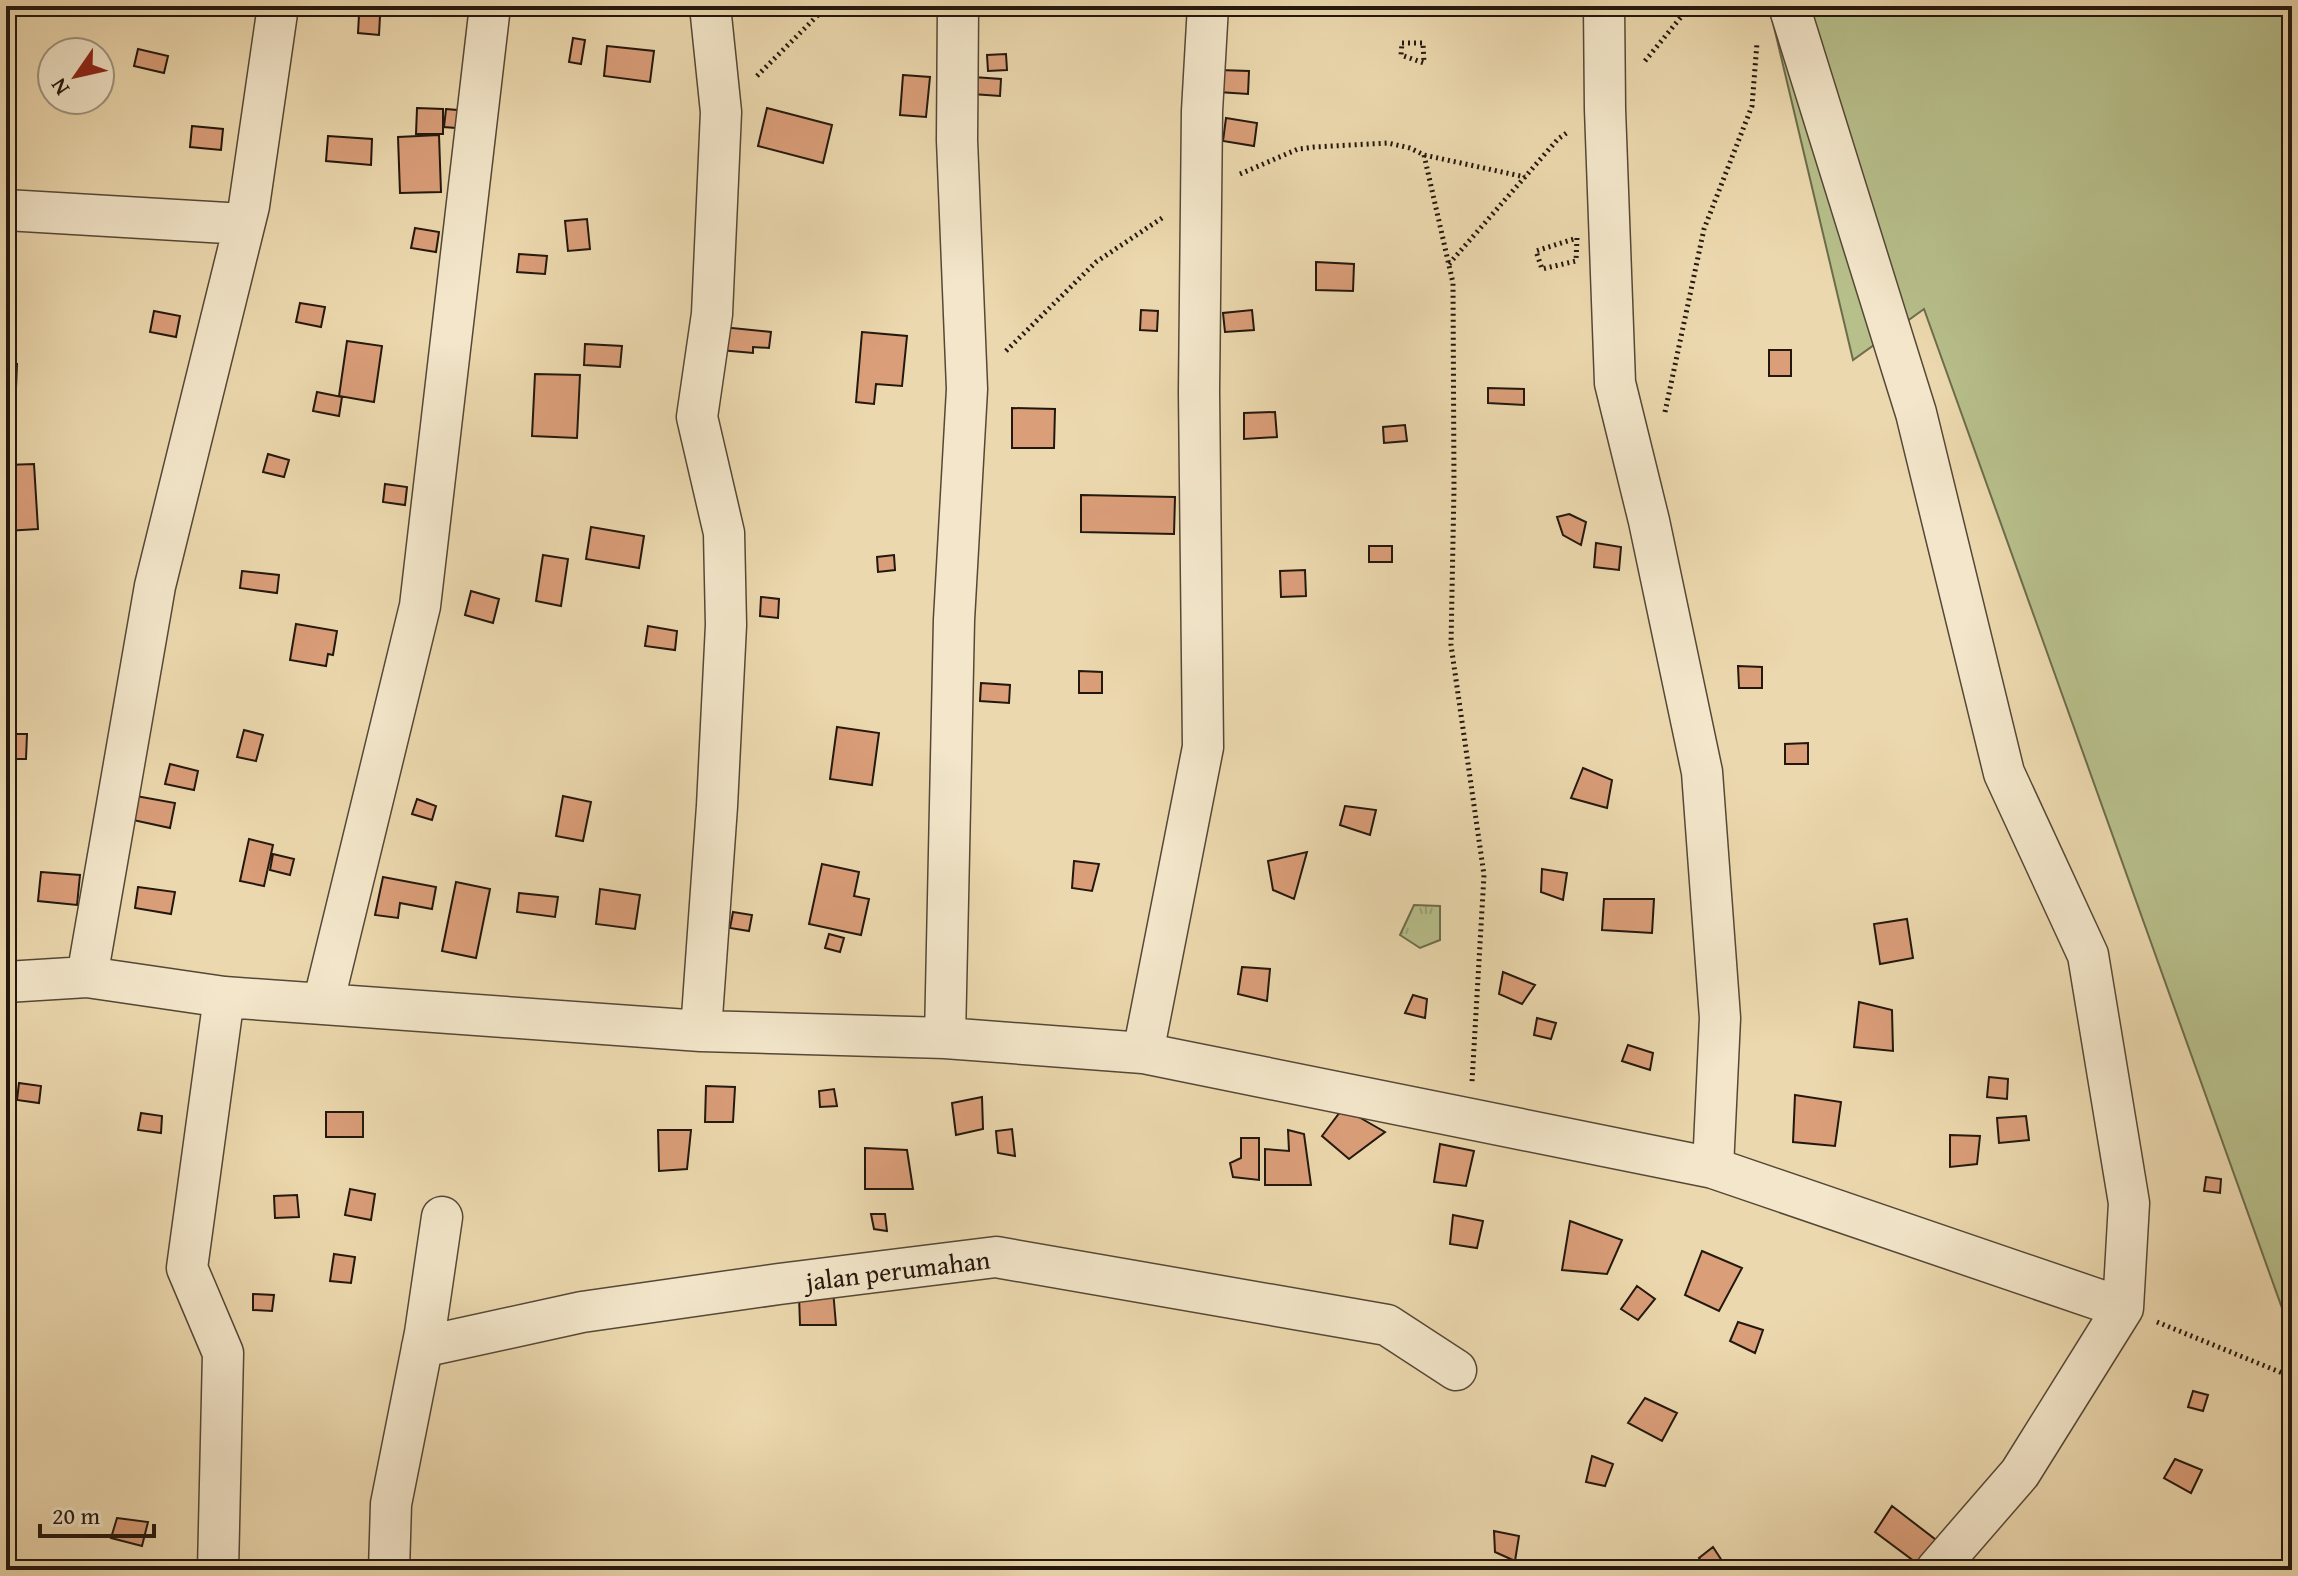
<svg xmlns="http://www.w3.org/2000/svg" width="2298" height="1576" viewBox="0 0 2298 1576" font-family="'Gentium Book Plus',serif">
  <style>
    .park { fill: url(#park-tufts); stroke: #6d6c4c; stroke-width: 2 }
    .garden { fill: #b7bf8b; stroke: #6d6c4c; stroke-width: 2 }
    .building { fill: #da9e79; stroke: #23180e; stroke-width: 2 }
    .lines { fill: none; stroke-linecap: round; stroke-linejoin: round }
    .minor-casing { stroke: #554836; stroke-width: 43 }
    .path { stroke: #23180e; stroke-width: 5; stroke-dasharray: 2 4; stroke-linecap: butt }
    .minor { stroke: #f3e6ca; stroke-width: 40 }
    .labels { text-anchor: middle; dominant-baseline: central; stroke-width: 6; stroke-linejoin: round; paint-order: stroke }
    .street-label { font-size: 26px; fill: #23180e; stroke: #f3e6ca }
  </style>
  <defs>
    <pattern id="park-tufts" width="24" height="20" patternUnits="userSpaceOnUse" patternTransform="scale(2)"><rect width="24" height="20" fill="#b7bf8b"/><path d="M3 7l-1-3M5 7V3M7 7l1-3M15 17l-1-3M17 17v-4M19 17l1-3" fill="none" stroke="#9da377"/></pattern>
  </defs>
  <rect width="100%" height="100%" fill="#ecd8ae"/>
  <filter id="stains"><feTurbulence type="fractalNoise" baseFrequency=".0025" numOctaves="4"/><feColorMatrix values="0 0 0 0 .2 0 0 0 0 .09 0 0 0 0 .02 0 0 0 .5 -.17"/></filter>
  <radialGradient id="worn" r=".72"><stop offset=".6" stop-color="#630" stop-opacity="0"/><stop offset="1" stop-color="#630" stop-opacity=".3"/></radialGradient>
  <path class="park" d="M 1414,905 L 1440,906 L 1440,940 L 1420,948 L 1400,935 Z"/>
  <path class="garden" d="M 1769,6 L 2292,6 L 2292,1336 L 1924,309 L 1853,360 Z"/>
  <path class="building" d="M 359,15 L 380,16 L 379,35 L 358,33 Z
    M 573,38 L 585,40 L 581,64 L 569,62 Z
    M 607,46 L 654,51 L 650,82 L 604,76 Z
    M 138,49 L 168,56 L 164,73 L 134,66 Z
    M 1006,54 L 1007,70 L 988,71 L 987,55 Z
    M 1219,70 L 1249,71 L 1248,94 L 1218,92 Z
    M 903,75 L 930,77 L 926,117 L 900,115 Z
    M 973,77 L 1001,79 L 1000,96 L 972,94 Z
    M 417,108 L 443,109 L 443,134 L 416,134 Z
    M 767,108 L 832,125 L 823,163 L 758,146 Z
    M 446,109 L 469,111 L 468,129 L 444,127 Z
    M 1226,118 L 1257,123 L 1254,146 L 1223,141 Z
    M 192,126 L 223,129 L 221,150 L 190,147 Z
    M 439,135 L 441,192 L 400,193 L 398,137 Z
    M 328,136 L 372,139 L 371,165 L 326,161 Z
    M 587,219 L 590,249 L 568,251 L 565,221 Z
    M 415,228 L 439,232 L 436,252 L 411,248 Z
    M 519,254 L 547,256 L 545,274 L 517,272 Z
    M 1316,262 L 1354,264 L 1353,291 L 1316,290 Z
    M 300,303 L 325,307 L 321,327 L 296,322 Z
    M 1141,310 L 1158,311 L 1157,331 L 1140,330 Z
    M 1252,310 L 1254,330 L 1225,332 L 1223,313 Z
    M 154,311 L 180,316 L 176,337 L 150,332 Z
    M 722,327 L 771,332 L 769,348 L 753,347 L 753,353 L 720,350 Z
    M 862,332 L 907,336 L 902,386 L 876,384 L 874,404 L 856,402 Z
    M 347,341 L 382,346 L 374,402 L 339,396 Z
    M 585,344 L 622,346 L 620,367 L 584,365 Z
    M 1769,350 L 1791,350 L 1791,376 L 1769,376 Z
    M 6,363 L 17,364 L 16,388 L 6,388 Z
    M 535,374 L 580,375 L 577,438 L 532,436 Z
    M 1488,388 L 1524,389 L 1524,405 L 1488,403 Z
    M 317,392 L 342,397 L 339,416 L 313,411 Z
    M 1012,408 L 1055,409 L 1054,448 L 1012,448 Z
    M 1275,412 L 1277,437 L 1244,439 L 1244,413 Z
    M 1405,425 L 1407,441 L 1384,443 L 1383,427 Z
    M 268,454 L 289,460 L 284,477 L 263,472 Z
    M 34,464 L 38,529 L 6,531 L 6,465 Z
    M 385,484 L 407,487 L 405,505 L 383,502 Z
    M 1081,495 L 1175,497 L 1174,534 L 1081,532 Z
    M 1569,514 L 1586,522 L 1581,545 L 1563,535 L 1557,517 Z
    M 591,527 L 644,536 L 639,568 L 586,559 Z
    M 1596,543 L 1621,547 L 1619,570 L 1594,567 Z
    M 1369,546 L 1392,546 L 1392,562 L 1369,562 Z
    M 543,555 L 568,559 L 561,606 L 536,601 Z
    M 894,555 L 895,570 L 878,572 L 877,557 Z
    M 1305,570 L 1306,596 L 1281,597 L 1280,571 Z
    M 242,571 L 279,575 L 277,593 L 240,588 Z
    M 471,591 L 499,599 L 493,623 L 465,615 Z
    M 761,597 L 779,599 L 778,618 L 760,616 Z
    M 296,624 L 337,631 L 333,655 L 328,654 L 326,666 L 290,660 Z
    M 648,626 L 677,631 L 675,650 L 645,646 Z
    M 1738,666 L 1762,667 L 1762,688 L 1739,688 Z
    M 1079,671 L 1102,672 L 1102,693 L 1079,693 Z
    M 981,683 L 1010,685 L 1009,703 L 980,701 Z
    M 837,727 L 879,733 L 872,785 L 830,779 Z
    M 244,730 L 263,735 L 256,761 L 237,757 Z
    M 10,734 L 27,734 L 26,759 L 9,759 Z
    M 1808,743 L 1808,764 L 1785,764 L 1785,744 Z
    M 170,764 L 198,771 L 194,790 L 165,784 Z
    M 1583,768 L 1612,780 L 1607,808 L 1571,798 Z
    M 136,796 L 175,803 L 170,828 L 133,820 Z
    M 563,796 L 591,802 L 583,841 L 556,836 Z
    M 417,799 L 436,806 L 432,820 L 412,814 Z
    M 1345,806 L 1376,810 L 1370,835 L 1340,825 Z
    M 249,839 L 273,845 L 264,886 L 240,881 Z
    M 1307,852 L 1294,899 L 1273,890 L 1268,861 Z
    M 273,854 L 294,859 L 290,875 L 270,870 Z
    M 1074,861 L 1099,864 L 1092,891 L 1072,888 Z
    M 822,864 L 859,872 L 854,896 L 869,899 L 861,935 L 809,924 Z
    M 1542,869 L 1567,873 L 1563,900 L 1541,892 Z
    M 41,872 L 80,875 L 77,905 L 38,901 Z
    M 383,877 L 436,887 L 432,909 L 400,903 L 398,918 L 375,915 Z
    M 456,882 L 490,889 L 476,958 L 442,951 Z
    M 138,887 L 175,892 L 171,914 L 135,908 Z
    M 600,889 L 640,895 L 635,929 L 596,924 Z
    M 519,893 L 558,897 L 555,917 L 517,912 Z
    M 1604,899 L 1654,899 L 1652,933 L 1602,930 Z
    M 733,912 L 752,915 L 749,931 L 730,928 Z
    M 1907,919 L 1913,958 L 1880,964 L 1874,924 Z
    M 829,934 L 844,938 L 840,952 L 825,948 Z
    M 1242,967 L 1270,969 L 1267,1001 L 1238,994 Z
    M 1503,972 L 1535,985 L 1522,1004 L 1499,994 Z
    M 1413,995 L 1427,999 L 1425,1018 L 1405,1013 Z
    M 1859,1002 L 1892,1010 L 1893,1051 L 1854,1047 Z
    M 1537,1018 L 1556,1023 L 1551,1039 L 1534,1035 Z
    M 1628,1045 L 1653,1053 L 1650,1070 L 1622,1061 Z
    M 1989,1077 L 2008,1079 L 2007,1099 L 1987,1097 Z
    M 19,1083 L 41,1086 L 39,1103 L 17,1100 Z
    M 706,1086 L 735,1087 L 733,1122 L 705,1122 Z
    M 834,1089 L 837,1106 L 820,1107 L 819,1091 Z
    M 1795,1095 L 1841,1102 L 1835,1146 L 1793,1142 Z
    M 982,1097 L 983,1129 L 956,1135 L 952,1103 Z
    M 1343,1108 L 1385,1132 L 1349,1159 L 1322,1136 Z
    M 326,1112 L 363,1112 L 363,1137 L 326,1137 Z
    M 141,1113 L 162,1116 L 161,1133 L 138,1130 Z
    M 2026,1116 L 2029,1140 L 1999,1143 L 1997,1118 Z
    M 1012,1129 L 1015,1156 L 998,1153 L 996,1131 Z
    M 658,1130 L 691,1130 L 687,1169 L 659,1171 Z
    M 1288,1130 L 1304,1134 L 1311,1185 L 1265,1185 L 1265,1149 L 1289,1151 Z
    M 1950,1135 L 1980,1136 L 1977,1164 L 1950,1167 Z
    M 1241,1138 L 1259,1138 L 1259,1180 L 1233,1177 L 1230,1163 L 1241,1158 Z
    M 1440,1144 L 1474,1151 L 1466,1186 L 1434,1182 Z
    M 865,1148 L 907,1150 L 913,1189 L 865,1189 Z
    M 2206,1177 L 2221,1179 L 2220,1193 L 2204,1191 Z
    M 350,1189 L 375,1194 L 371,1220 L 345,1215 Z
    M 297,1195 L 299,1217 L 275,1218 L 274,1196 Z
    M 871,1214 L 885,1214 L 887,1231 L 874,1229 Z
    M 1453,1215 L 1483,1221 L 1477,1248 L 1450,1244 Z
    M 1570,1221 L 1622,1240 L 1607,1274 L 1562,1270 Z
    M 1702,1251 L 1742,1268 L 1719,1311 L 1685,1295 Z
    M 334,1254 L 355,1257 L 351,1283 L 330,1281 Z
    M 1637,1286 L 1655,1299 L 1638,1320 L 1621,1309 Z
    M 833,1290 L 836,1325 L 800,1325 L 799,1295 Z
    M 253,1294 L 274,1295 L 272,1311 L 253,1310 Z
    M 1738,1322 L 1763,1330 L 1755,1353 L 1730,1341 Z
    M 2193,1391 L 2208,1395 L 2203,1411 L 2188,1407 Z
    M 1645,1398 L 1677,1413 L 1662,1441 L 1628,1423 Z
    M 1592,1456 L 1613,1464 L 1605,1486 L 1586,1482 Z
    M 2175,1459 L 2202,1470 L 2191,1493 L 2164,1478 Z
    M 1892,1506 L 1944,1546 L 1926,1570 L 1875,1532 Z
    M 117,1518 L 148,1522 L 142,1546 L 111,1538 Z
    M 1494,1531 L 1519,1536 L 1515,1561 L 1495,1552 Z
    M 1713,1547 L 1726,1567 L 1721,1570 L 1707,1570 L 1699,1558 Z"/>
  <g class="lines">
    <g class="minor-casing">
      <path id="minor" d="M 1604,6 L 1605,109 L 1615,383 L 1649,521 L 1702,772 L 1720,1018 L 1713,1168
        M 1789,6 L 1916,413 L 2004,773 L 2088,955 L 2129,1203 L 2123,1308 L 2020,1473 L 1936,1570
        M 6,210 L 244,224
        M 87,977 L 155,586 L 249,206 L 278,6
        M 6,982 L 87,977 L 224,997 L 323,1004 L 701,1031 L 945,1038 L 1143,1053 L 1713,1168 L 2123,1308
        M 323,1004 L 420,606 L 490,6
        M 701,1031 L 717,806 L 726,625 L 724,533 L 697,417 L 712,314 L 721,112 L 710,6
        M 945,1038 L 954,620 L 967,389 L 957,140 L 958,6
        M 1143,1053 L 1203,747 L 1199,392 L 1202,111 L 1208,6
        M 422,1347 L 582,1312 L 779,1284 L 996,1257 L 1387,1325 L 1456,1370
        M 218,1570 L 223,1353 L 187,1268 L 224,997
        M 389,1570 L 391,1504 L 425,1333 L 442,1217"/>
    </g>
    <path class="path" d="M 1402,43 L 1423,43 L 1424,63 L 1401,55 Z
      M 1645,61 L 1690,6
      M 757,76 L 827,6
      M 1424,155 L 1453,283 L 1454,488 L 1451,645 L 1484,875 L 1472,1082
      M 1240,174 L 1298,149 L 1314,147 L 1388,143 L 1410,148 L 1424,155 L 1525,177
      M 1577,238 L 1576,261 L 1542,269 L 1536,251 Z
      M 1449,264 L 1558,139 L 1568,132
      M 1006,351 L 1096,262 L 1162,218
      M 1665,412 L 1704,229 L 1752,106 L 1757,43
      M 2157,1322 L 2292,1377"/>
    <use href="#minor" class="minor"/>
  </g>
  <g class="labels">
    <g class="street-label">
      <text transform="translate(898 1270) rotate(-7)">jalan perumahan</text>
    </g>
  </g>
  <rect width="2298" height="1576" fill="none" stroke="#ecd8ae" stroke-width="32"/>
  <rect x="8" y="8" width="2282" height="1560" fill="none" stroke="#23180e" stroke-width="4"/>
  <rect x="16" y="16" width="2266" height="1544" fill="none" stroke="#23180e" stroke-width="2"/>
  <g transform="translate(76 76) rotate(236)"><circle r="38" fill="#f3e6ca" stroke="#a0947f" stroke-width="2"/>
  <path d="M0-6L14 30L0 20L-14 30Z" fill="#8f2418"/>
  <text y="-12" font-size="22" font-weight="bold" text-anchor="middle" fill="#23180e">N</text>
  </g>
  <path d="M40 1524v12h114v-12" fill="none" stroke="#23180e" stroke-width="4"/>
  <text x="52" y="1524" font-size="24" fill="#23180e" stroke="#f3e6ca" stroke-width="6" paint-order="stroke">20 m</text>
  <rect width="100%" height="100%" filter="url(#stains)"/>
  <rect width="100%" height="100%" fill="url(#worn)"/>
</svg>
